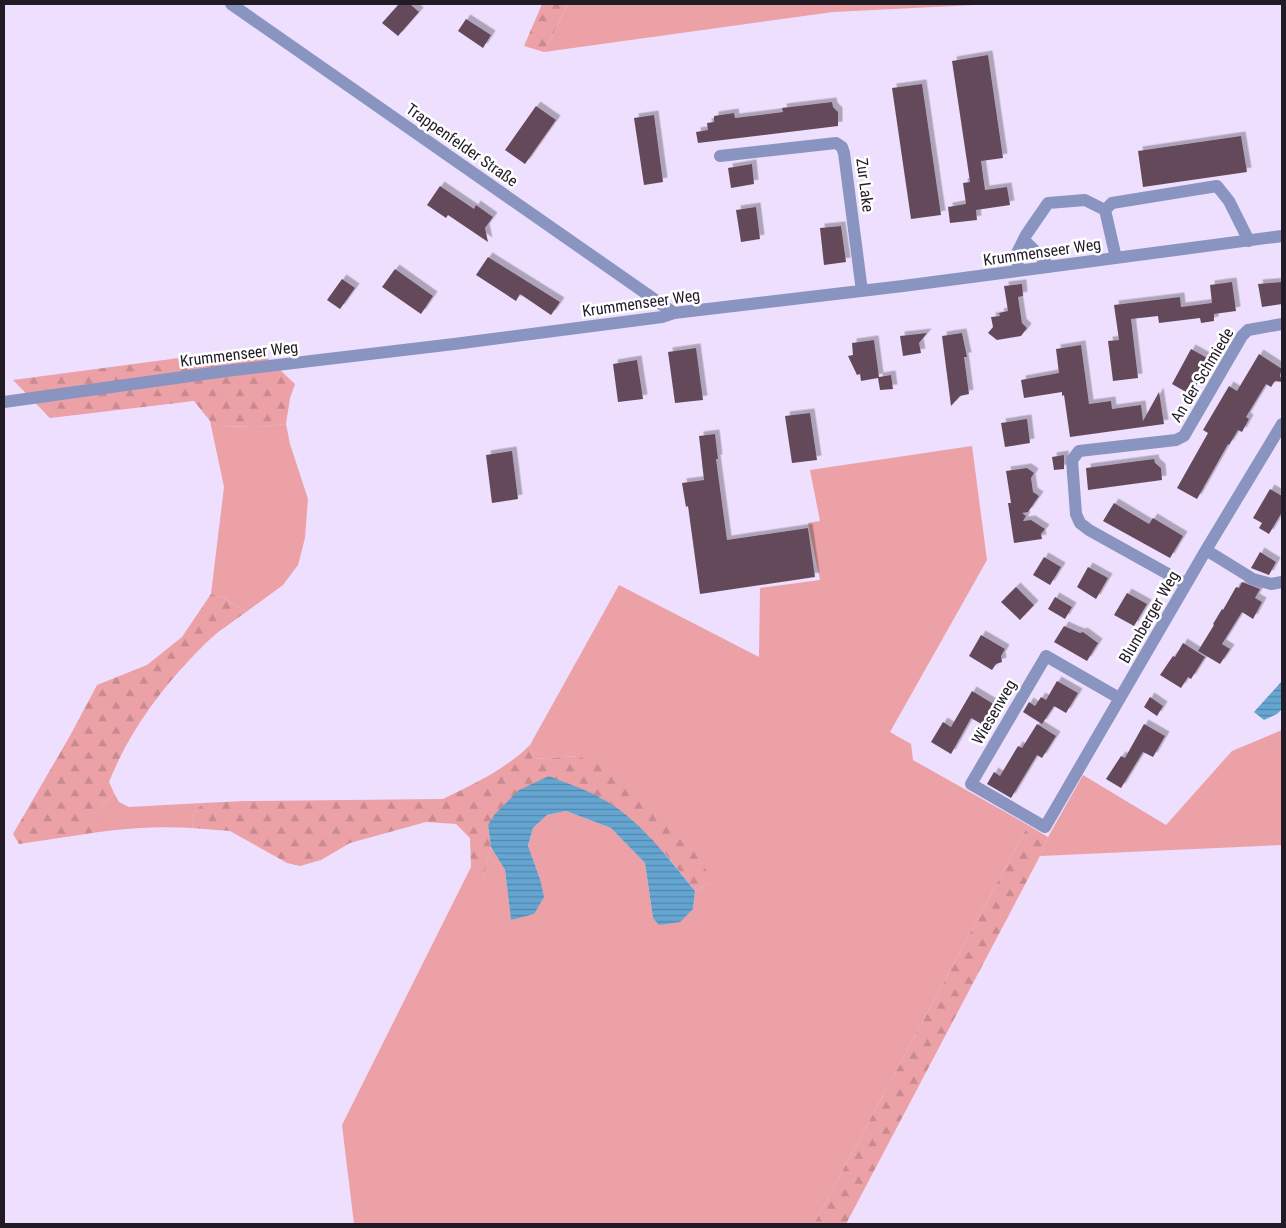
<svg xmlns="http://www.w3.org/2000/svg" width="1286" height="1228" viewBox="0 0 1286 1228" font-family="'Roboto Condensed',sans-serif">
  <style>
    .green { fill: #eba1a6 }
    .forest { fill: url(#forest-firs) }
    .water { fill: url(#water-rules) }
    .building { fill: #644a5a; filter: url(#shadow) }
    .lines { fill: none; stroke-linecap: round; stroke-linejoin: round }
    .minor { stroke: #8994c1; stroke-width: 12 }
    .labels { text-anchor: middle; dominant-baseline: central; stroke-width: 5; stroke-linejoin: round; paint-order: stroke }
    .street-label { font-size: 16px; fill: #211b26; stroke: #fff }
  </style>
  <defs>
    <pattern id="forest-firs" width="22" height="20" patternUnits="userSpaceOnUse" patternTransform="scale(1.25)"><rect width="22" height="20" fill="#eba1a6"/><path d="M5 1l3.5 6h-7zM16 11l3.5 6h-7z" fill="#c98a8f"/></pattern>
    <pattern id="water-rules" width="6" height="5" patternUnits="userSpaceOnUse" patternTransform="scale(1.25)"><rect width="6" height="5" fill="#65a5d1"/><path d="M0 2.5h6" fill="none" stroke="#5386a9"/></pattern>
    <filter id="shadow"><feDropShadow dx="4.5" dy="-4.5" stdDeviation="0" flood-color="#0004"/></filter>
  </defs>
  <rect width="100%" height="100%" fill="#eddffd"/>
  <path class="green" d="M 568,4 L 994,4 L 833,12 L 544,52 Z
    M 210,421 L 218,426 L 260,427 L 286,424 L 290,444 L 308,499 L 305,538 L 298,565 L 283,585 L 246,612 L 226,599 L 211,594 L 224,487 Z
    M 972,446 L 987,560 L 890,732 L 911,744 L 913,760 L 1028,825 L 814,1224 L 354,1224 L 342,1125 L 471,867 L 482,882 L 491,847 L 505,870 L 511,919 L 540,879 L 528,847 L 533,828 L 547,815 L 566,811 L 611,828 L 645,863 L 653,918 L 693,909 L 695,891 L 710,883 L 577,756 L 534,759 L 530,745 L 619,585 L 759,657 L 760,588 L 820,580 L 808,523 L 820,521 L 810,470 Z
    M 1282,730 L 1282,845 L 1040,856 L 1048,837 L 1083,775 L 1166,825 L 1232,751 Z
    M 114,793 L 119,802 L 129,807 L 203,803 L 194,812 L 192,828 C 161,826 129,828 99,832 L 99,810 Z"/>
  <path class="forest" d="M 542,4 L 568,4 L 544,52 L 524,46 Z
    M 232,351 L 262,353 L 295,384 L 290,398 L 286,424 L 260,427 L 218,426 L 210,421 L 194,401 L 50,418 L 13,380 Z
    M 211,594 L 226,599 L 246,612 C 233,622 218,631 207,642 C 166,682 130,729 109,782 L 114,793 L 99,810 L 99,832 L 19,844 L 13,834 L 71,734 L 97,685 L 147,665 L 182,637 Z
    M 530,745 L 534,759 L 577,756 L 608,767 L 643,797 L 685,834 L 704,864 L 710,883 L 695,891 L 667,856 L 600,797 L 488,825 L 491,847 L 482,883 L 471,867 L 470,838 L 456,824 L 426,822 L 350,843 L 321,860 L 300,866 L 287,863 L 230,831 L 192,828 L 194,812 L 203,803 L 245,801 L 443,799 C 474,784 506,769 530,745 Z
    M 1028,825 L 1048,837 L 1040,856 L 846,1224 L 814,1224 Z"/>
  <path class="water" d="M 1282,681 L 1282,709 L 1277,714 L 1264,720 L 1254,712 Z
    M 549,776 C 565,783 583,788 599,797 C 638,817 668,858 695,891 L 693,909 L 680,922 L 659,925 L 653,918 L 645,863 L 611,828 L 566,811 L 547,815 L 533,828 L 528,846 L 540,879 L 544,897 L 534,914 L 511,920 L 505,870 L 491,847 L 488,825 L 495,814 L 519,790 Z"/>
  <path class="building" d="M 399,4 L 410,4 L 419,12 L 398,36 L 382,23 Z
    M 466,19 L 491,35 L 483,48 L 458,31 Z
    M 988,55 L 1003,158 L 981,161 L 985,190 L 1007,187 L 1010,205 L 976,210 L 977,220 L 950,223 L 948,207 L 966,204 L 963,183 L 970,182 L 952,61 Z
    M 922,84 L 941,215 L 911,219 L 892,88 Z
    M 832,102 L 833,107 L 838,112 L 838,126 L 698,143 L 696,132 L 708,130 L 707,123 L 714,122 L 714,116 L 734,113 L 735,118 L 783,112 L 782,108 Z
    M 536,106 L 556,120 L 525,164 L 505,150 Z
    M 654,115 L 663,182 L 644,185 L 634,118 Z
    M 1241,136 L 1247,172 L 1143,187 L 1138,151 Z
    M 752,164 L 754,184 L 731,188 L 728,168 Z
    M 440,186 L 474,209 L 476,205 L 493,217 L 485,228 L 488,242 L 448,215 L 446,218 L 427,205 Z
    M 756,207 L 760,239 L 741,242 L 736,210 Z
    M 841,226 L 846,262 L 824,265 L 820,228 Z
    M 488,257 L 560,302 L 551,315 L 520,294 L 516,301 L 476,275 Z
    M 395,269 L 433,296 L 421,314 L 382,287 Z
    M 342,279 L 355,288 L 340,309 L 327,300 Z
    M 1232,282 L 1236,311 L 1214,314 L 1214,321 L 1201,323 L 1200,318 L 1159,323 L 1158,316 L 1131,319 L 1138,378 L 1113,381 L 1108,341 L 1119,340 L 1114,305 L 1180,297 L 1181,307 L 1212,303 L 1210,285 Z
    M 1282,282 L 1282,304 L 1262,307 L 1258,284 Z
    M 1022,284 L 1023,296 L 1018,297 L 1022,323 L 1027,328 L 1021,336 L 997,340 L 988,333 L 993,327 L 991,317 L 1000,316 L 999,313 L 1008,311 L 1004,286 Z
    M 927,333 L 919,343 L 921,353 L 903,356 L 900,336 Z
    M 962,333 L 967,357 L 964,357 L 969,394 L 960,396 L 951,406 L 942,336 Z
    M 874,340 L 879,377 L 891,375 L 893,389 L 880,390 L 878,378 L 861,381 L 860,374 L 857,375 L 848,356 L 853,355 L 852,343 Z
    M 1081,345 L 1089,404 L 1111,401 L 1112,409 L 1141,405 L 1143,421 L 1159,392 L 1164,424 L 1070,437 L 1064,395 L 1062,396 L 1062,392 L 1024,398 L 1021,380 L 1059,373 L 1056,349 Z
    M 696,348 L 703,400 L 675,403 L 668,352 Z
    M 1191,349 L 1211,360 L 1195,388 L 1190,385 L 1186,392 L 1172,384 Z
    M 1259,354 L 1282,369 L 1280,375 L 1282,382 L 1275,381 L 1271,387 L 1266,384 L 1246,417 L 1249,419 L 1242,432 L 1238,430 L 1229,445 L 1228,444 L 1197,499 L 1177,488 L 1208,433 L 1203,430 L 1229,386 L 1237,391 Z
    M 637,360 L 643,399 L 618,402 L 613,364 Z
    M 810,413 L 817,460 L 792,463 L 785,416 Z
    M 1027,419 L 1030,443 L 1005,447 L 1001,423 Z
    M 715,434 L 718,459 L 716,459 L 727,540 L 808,528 L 815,577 L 700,594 L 688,506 L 686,507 L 682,483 L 704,480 L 699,436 Z
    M 512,451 L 518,499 L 492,503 L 486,455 Z
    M 1064,455 L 1064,469 L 1054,470 L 1052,457 Z
    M 1154,459 L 1155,463 L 1161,468 L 1162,480 L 1088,490 L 1086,468 Z
    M 1027,468 L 1034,473 L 1031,478 L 1033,492 L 1039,496 L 1028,512 L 1022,513 L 1026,516 L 1023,521 L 1031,520 L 1045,529 L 1041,534 L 1042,539 L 1014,543 L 1008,503 L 1011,503 L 1006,471 Z
    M 1270,489 L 1282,496 L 1282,512 L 1269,534 L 1259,528 L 1262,523 L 1253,518 Z
    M 1114,503 L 1149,524 L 1153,518 L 1183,536 L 1170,558 L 1103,521 Z
    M 1260,552 L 1276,562 L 1269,575 L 1251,568 Z
    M 1044,557 L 1061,567 L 1050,585 L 1033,575 Z
    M 1088,567 L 1108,578 L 1096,599 L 1077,587 Z
    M 1242,582 L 1260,589 L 1255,598 L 1262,602 L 1253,619 L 1242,612 L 1222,644 L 1230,649 L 1220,664 L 1198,651 L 1214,625 L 1213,624 L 1222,609 L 1223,610 L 1236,587 L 1239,588 Z
    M 1016,587 L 1034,605 L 1020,620 L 1001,602 Z
    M 1127,593 L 1147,604 L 1134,626 L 1114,615 Z
    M 1055,597 L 1072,607 L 1065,619 L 1048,609 Z
    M 1064,626 L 1080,633 L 1083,632 L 1098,643 L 1087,661 L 1054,642 Z
    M 981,635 L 1005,649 L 1001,656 L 1002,662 L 996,664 L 992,670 L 969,656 Z
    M 1183,643 L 1205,657 L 1191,679 L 1188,677 L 1181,688 L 1160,675 L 1173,656 L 1175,657 Z
    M 1057,681 L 1078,693 L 1066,713 L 1054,706 L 1042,724 L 1023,712 L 1029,702 L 1035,706 L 1041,697 L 1046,700 Z
    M 972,691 L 997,706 L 985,726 L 971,718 L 951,754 L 931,742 L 943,722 L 951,727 Z
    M 1150,697 L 1163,706 L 1157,716 L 1144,707 Z
    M 1037,724 L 1056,736 L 1042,758 L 1037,755 L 1011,798 L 987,784 L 994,772 L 1000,776 L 1018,746 L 1022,748 Z
    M 1144,724 L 1165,736 L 1153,757 L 1143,752 L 1121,788 L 1106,779 L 1121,756 L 1125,758 Z"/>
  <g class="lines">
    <path class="minor" d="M 231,4 L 674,313
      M 720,156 L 836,143 L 842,147 L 844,153 L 862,291
      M 1024,240 L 1042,258 L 1049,267
      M 1116,258 L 1105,210 L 1112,203 L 1217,186 L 1229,201 L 1249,241
      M 1018,271 L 1017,253 L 1026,235 L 1048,203 L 1085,200 L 1105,210
      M 4,402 L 226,371 L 454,344 L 662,317 L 674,313 L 903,286 L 1282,236
      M 1206,550 L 1253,579 L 1271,584 L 1282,582
      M 1186,584 L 1089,530 L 1080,523 L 1076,514 L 1072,460 L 1079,451 L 1176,440 L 1184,436 L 1242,336 L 1248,330 L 1282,324
      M 1119,698 L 1046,656 L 971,784 L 1045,827 L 1206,550 L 1282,424"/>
  </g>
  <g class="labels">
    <g class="street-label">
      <text transform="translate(462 145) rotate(35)">Trappenfelder Straße</text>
      <text transform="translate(865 185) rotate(83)">Zur Lake</text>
      <text transform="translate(1042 252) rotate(-8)">Krummenseer Weg</text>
      <text transform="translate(641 303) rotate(-8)">Krummenseer Weg</text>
      <text transform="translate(239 354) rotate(-7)">Krummenseer Weg</text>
      <text transform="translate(1202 375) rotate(-59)">An der Schmiede</text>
      <text transform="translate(1149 617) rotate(-60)">Blumberger Weg</text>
      <text transform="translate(994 712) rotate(-60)">Wiesenweg</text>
    </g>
  </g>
  <rect width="1286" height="1228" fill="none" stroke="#211b26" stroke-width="10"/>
</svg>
